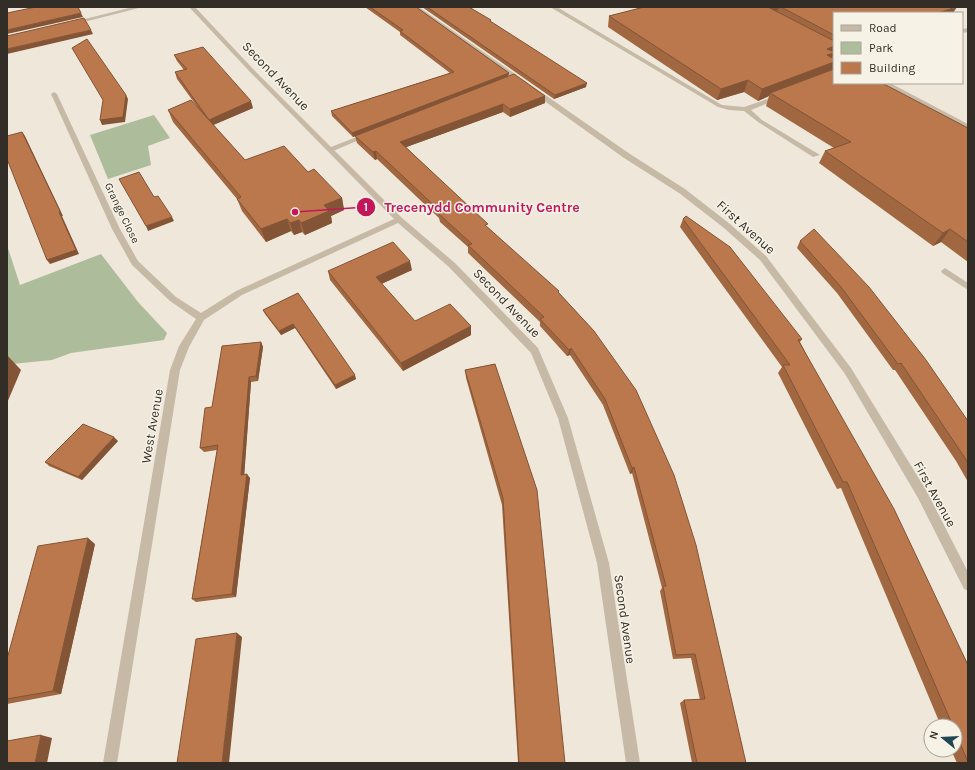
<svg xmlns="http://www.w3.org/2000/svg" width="975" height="770" viewBox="0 0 975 770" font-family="Karla,sans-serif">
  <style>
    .green { fill: #adbd9c }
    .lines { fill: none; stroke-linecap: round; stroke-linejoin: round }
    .lane { fill: #c6baa7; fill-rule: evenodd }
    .street { fill: #c6baa7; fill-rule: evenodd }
    .wall { fill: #a16741 }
    .shaded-wall { fill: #835435 }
    .building { fill: #bb784c; stroke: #835435 }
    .labels { text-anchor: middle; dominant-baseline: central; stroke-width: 3; stroke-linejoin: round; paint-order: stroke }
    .far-street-label { font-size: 11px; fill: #332d27; stroke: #f7f2e6 }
    .street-label { font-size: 13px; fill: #332d27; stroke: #f7f2e6 }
    .leader { fill: none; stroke: #c2185b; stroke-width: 1.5 }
    .callout-dot { fill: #c2185b; stroke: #f7f2e6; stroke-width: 1.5 }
    .mark-label { font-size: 12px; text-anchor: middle; font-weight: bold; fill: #fff }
    .callout-label { font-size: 14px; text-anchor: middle; font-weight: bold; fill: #c2185b; stroke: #f7f2e6; stroke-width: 3; stroke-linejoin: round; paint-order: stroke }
  </style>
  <rect width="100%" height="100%" fill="#efe8da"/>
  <path class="green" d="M 154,115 L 170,138 L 148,146 L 151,165 L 108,179 L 90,135 Z
    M 7,245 L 20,285 L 101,254 L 138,302 L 167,333 L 164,340 L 71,353 L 52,360 L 12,364 L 7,371 Z"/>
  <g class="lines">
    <path class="lane" d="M 550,7 L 557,7 L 722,105 L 744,107 L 779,95 L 783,95 L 783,97 L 751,110 L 762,120 L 820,155 L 813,157 L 758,122 L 744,111 L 729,110 L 718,107 Z
      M 968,28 L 968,32 L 962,33 L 962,29 Z
      M 882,83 L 890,83 L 968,124 L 968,129 Z
      M 369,132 L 372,134 L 371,135 L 333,151 L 326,149 Z
      M 945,268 L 968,283 L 968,290 L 942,273 L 941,271 Z"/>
    <path class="street" d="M 133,7 L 143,7 L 72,25 L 69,23 Z
      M 189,7 L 195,7 L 255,71 L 402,218 L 455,263 L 538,348 L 568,418 L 609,563 L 640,763 L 626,763 L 597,563 L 558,418 L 531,353 L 449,267 L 398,223 L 242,295 L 204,320 L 189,347 L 180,370 L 117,763 L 103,763 L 170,370 L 179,346 L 196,319 L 170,301 L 132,265 L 112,229 L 51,94 L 54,92 L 57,94 L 120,229 L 138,261 L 176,297 L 201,313 L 236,291 L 394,219 L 251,73 Z
      M 413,7 L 419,7 L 630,154 L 685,189 L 730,224 L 766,256 L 851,368 L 926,490 L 968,572 L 968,591 L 964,589 L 918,498 L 845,374 L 760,260 L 724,228 L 679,193 L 624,158 Z"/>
  </g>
  <path class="wall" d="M 365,7 L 416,7 L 509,73 L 508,76 L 545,96 L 545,103 L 510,117 L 503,112 L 406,147 L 488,228 L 559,293 L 594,331 L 746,763 L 692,763 L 680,703 L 684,700 L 700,700 L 691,658 L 673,659 L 660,591 L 662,588 L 632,473 L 630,474 L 603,405 L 570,355 L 567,356 L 540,326 L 540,322 L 468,253 L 468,247 L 440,222 L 439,218 L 377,159 L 375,160 L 357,143 L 355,136 L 378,127 L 353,137 L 332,116 L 331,111 L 450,73 L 400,35 L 400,32 Z
    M 422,7 L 469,7 L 586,87 L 554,99 Z
    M 644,7 L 957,7 L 834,13 L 834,56 L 832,58 L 834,69 L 968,128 L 968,262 L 941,242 L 933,246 L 819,163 L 825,151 L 834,148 L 766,106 L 769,96 L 758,101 L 744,92 L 717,100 L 608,27 L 609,16 Z
    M 174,55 L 253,108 L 213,125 L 245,160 L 308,172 L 342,198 L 344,210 L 331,216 L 332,223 L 305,235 L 302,232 L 294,235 L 291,231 L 266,242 L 242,211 L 237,199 L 173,122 L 168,110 L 201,112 L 177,79 L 175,72 L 184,70 L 177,61 Z
    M 683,219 L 802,339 L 800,342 L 968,665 L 968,763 L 957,763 L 951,750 L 955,750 L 955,726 L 941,726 L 841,488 L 837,489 L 778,373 L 782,367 L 680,227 Z
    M 800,241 L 968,421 L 968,482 L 956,461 L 895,370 L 893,370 L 837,293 L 797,248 Z
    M 412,270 L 381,284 L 415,321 L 471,335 L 403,371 L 330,280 L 328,271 Z
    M 298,293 L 356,379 L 336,389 L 295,328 L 281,335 L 265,314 L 263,310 Z
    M 261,342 L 263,347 L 258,381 L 251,382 L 244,474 L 250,478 L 236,597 L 196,602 L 192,599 L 217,450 L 204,452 L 200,448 L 212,407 Z
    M 495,364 L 565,763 L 518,763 L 502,505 L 466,378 L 465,370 Z
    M 118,441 L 82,480 L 49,466 L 45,462 Z
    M 95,544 L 61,694 L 7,704 L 7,659 Z"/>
  <path class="shaded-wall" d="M 770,7 L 779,7 L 778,10 L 768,13 Z
    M 957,7 L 953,13 L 938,13 Z
    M 81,13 L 83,17 L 7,34 L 7,30 Z
    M 91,30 L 93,34 L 7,54 L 7,49 Z
    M 834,46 L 834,56 L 833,56 L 830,63 L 834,62 L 834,68 L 832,72 L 770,93 L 769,96 L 758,101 L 762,89 L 827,49 Z
    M 509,73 L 508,77 L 353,137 L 352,133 Z
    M 748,80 L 744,92 L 717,100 L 721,89 Z
    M 587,83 L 586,87 L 554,99 L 555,95 Z
    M 126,95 L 128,99 L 125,122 L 102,125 L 100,120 Z
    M 545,96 L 545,103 L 510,117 L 510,109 Z
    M 251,101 L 253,108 L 211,126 L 209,120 Z
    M 503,104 L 503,112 L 401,149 L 400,142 Z
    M 22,132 L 25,136 L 63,216 L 62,216 L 79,254 L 50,264 L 47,260 Z
    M 376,151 L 377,159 L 375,160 L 373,152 Z
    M 342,198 L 344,210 L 331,216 L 332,223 L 305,235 L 301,223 L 324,205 Z
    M 172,217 L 174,221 L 148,231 L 146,226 Z
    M 287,219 L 291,231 L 266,242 L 261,229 Z
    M 299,220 L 302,232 L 294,235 L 290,223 Z
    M 950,229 L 941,242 L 933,246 L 943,233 Z
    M 410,261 L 412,270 L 377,286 L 376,277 Z
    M 293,324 L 295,328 L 281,335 L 279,331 Z
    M 471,326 L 471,335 L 403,371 L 401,363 Z
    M 261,342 L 263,347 L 258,381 L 256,376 Z
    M 571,348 L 570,355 L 567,356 L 569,350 Z
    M 7,355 L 21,370 L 7,403 Z
    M 355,375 L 356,379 L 336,389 L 335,385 Z
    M 249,377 L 251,382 L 244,479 L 241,475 Z
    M 114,437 L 118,441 L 82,480 L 78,477 Z
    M 634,467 L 632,473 L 630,474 L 632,468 Z
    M 247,474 L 250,478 L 236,597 L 232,594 Z
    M 88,538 L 95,544 L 61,694 L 53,691 Z
    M 237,633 L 242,637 L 229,763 L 222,763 Z
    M 41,735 L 52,738 L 47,763 L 35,763 Z"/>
  <path class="building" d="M 36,7 L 78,7 L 81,13 L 7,30 L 7,13 Z
    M 370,7 L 416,7 L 509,73 L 352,133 L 331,111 L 454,72 L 400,31 L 403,30 Z
    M 427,7 L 469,7 L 491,20 L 490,21 L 587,83 L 555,95 Z
    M 644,7 L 768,7 L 834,41 L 834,46 L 827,49 L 834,52 L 834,53 L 827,55 L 834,59 L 834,62 L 762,89 L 748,80 L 721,89 L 609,16 Z
    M 781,7 L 956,7 L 938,13 L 834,13 L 834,35 Z
    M 84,18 L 91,30 L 7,49 L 7,36 Z
    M 87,39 L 126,95 L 123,117 L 100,120 L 103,100 L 72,48 Z
    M 203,47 L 251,101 L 209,120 L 175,72 L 187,69 L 174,55 Z
    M 834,69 L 834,83 L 882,83 L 968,128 L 968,242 L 950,229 L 943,233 L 825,151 L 851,142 L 770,93 Z
    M 514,74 L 545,96 L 510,109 L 503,104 L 400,142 L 488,224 L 485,225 L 559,291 L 558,292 L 594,331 L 636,390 L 674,475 L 696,545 L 746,763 L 697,763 L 684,700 L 705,699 L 695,654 L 676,655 L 663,586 L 666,586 L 634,467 L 632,468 L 605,399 L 571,348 L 569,350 L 540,319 L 544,317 L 468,245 L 472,244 L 439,214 L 442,213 L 376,151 L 373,152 L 355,136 Z
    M 191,100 L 245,160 L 284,146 L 308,172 L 314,169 L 342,198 L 324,205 L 329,211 L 301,223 L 299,220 L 290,223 L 287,219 L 261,229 L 237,199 L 241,197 L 168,110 Z
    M 22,132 L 60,211 L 59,212 L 76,250 L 47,260 L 7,159 L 7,136 Z
    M 139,172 L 154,197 L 158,196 L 172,217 L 146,226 L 119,179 Z
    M 686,216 L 730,247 L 802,339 L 798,340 L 894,509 L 968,665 L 968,762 L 955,731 L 955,726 L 953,726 L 847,482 L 843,482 L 783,365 L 790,365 L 683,219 Z
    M 814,229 L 869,287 L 926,360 L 968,421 L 968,463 L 963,455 L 901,363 L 898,364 L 841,287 L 800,241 Z
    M 393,242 L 410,261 L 376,277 L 415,321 L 450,304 L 471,326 L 401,363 L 328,271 Z
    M 298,293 L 355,375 L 335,385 L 293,324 L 279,331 L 263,310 Z
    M 261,342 L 256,376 L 249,377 L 241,475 L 247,474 L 232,594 L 192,599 L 218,445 L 200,448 L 205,408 L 212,407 L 222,346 Z
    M 495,364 L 537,490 L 565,763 L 519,763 L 503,498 L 465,370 Z
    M 83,424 L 114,437 L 78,477 L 45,462 Z
    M 88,538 L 53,691 L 7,699 L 7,659 L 38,546 Z
    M 237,633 L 222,763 L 177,763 L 196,639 Z
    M 41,735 L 35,763 L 7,763 L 7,741 Z"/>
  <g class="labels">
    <g class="far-street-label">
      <text transform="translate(122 213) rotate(64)">Grange Close</text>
    </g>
    <g class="street-label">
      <text transform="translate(276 76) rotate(46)">Second Avenue</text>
      <text transform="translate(746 227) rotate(42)">First Avenue</text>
      <text transform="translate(507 303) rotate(46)">Second Avenue</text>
      <text transform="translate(152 426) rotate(-80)">West Avenue</text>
      <text transform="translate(935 494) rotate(61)">First Avenue</text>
      <text transform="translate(625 619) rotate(82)">Second Avenue</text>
    </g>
  </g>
  <path class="leader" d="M295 212L366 207"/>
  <g class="callout-dot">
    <circle cx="295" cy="212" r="4"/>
    <circle cx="366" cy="207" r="10"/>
  </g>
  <g class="mark-label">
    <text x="366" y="211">1</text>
  </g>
  <g class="callout-label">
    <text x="482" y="212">Trecenydd Community Centre</text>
  </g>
  <rect width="975" height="770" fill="none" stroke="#332d27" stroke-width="16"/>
  <rect x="833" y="12" width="130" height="72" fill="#f7f2e6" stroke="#a9a39a"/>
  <rect x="841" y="25" width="20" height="6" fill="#c6baa7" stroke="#a9a39a"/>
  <text x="869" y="32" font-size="12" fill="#332d27">Road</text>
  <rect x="841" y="42" width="20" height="12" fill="#adbd9c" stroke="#a9a39a"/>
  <text x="869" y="52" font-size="12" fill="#332d27">Park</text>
  <rect x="841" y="62" width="20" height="12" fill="#bb784c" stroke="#a9a39a"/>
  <text x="869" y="72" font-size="12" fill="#332d27">Building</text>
  <g transform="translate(943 738) rotate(288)"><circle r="19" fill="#f7f2e6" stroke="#a9a39a"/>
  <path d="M0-3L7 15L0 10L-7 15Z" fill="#204651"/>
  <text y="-6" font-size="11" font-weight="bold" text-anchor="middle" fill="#332d27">N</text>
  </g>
</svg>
